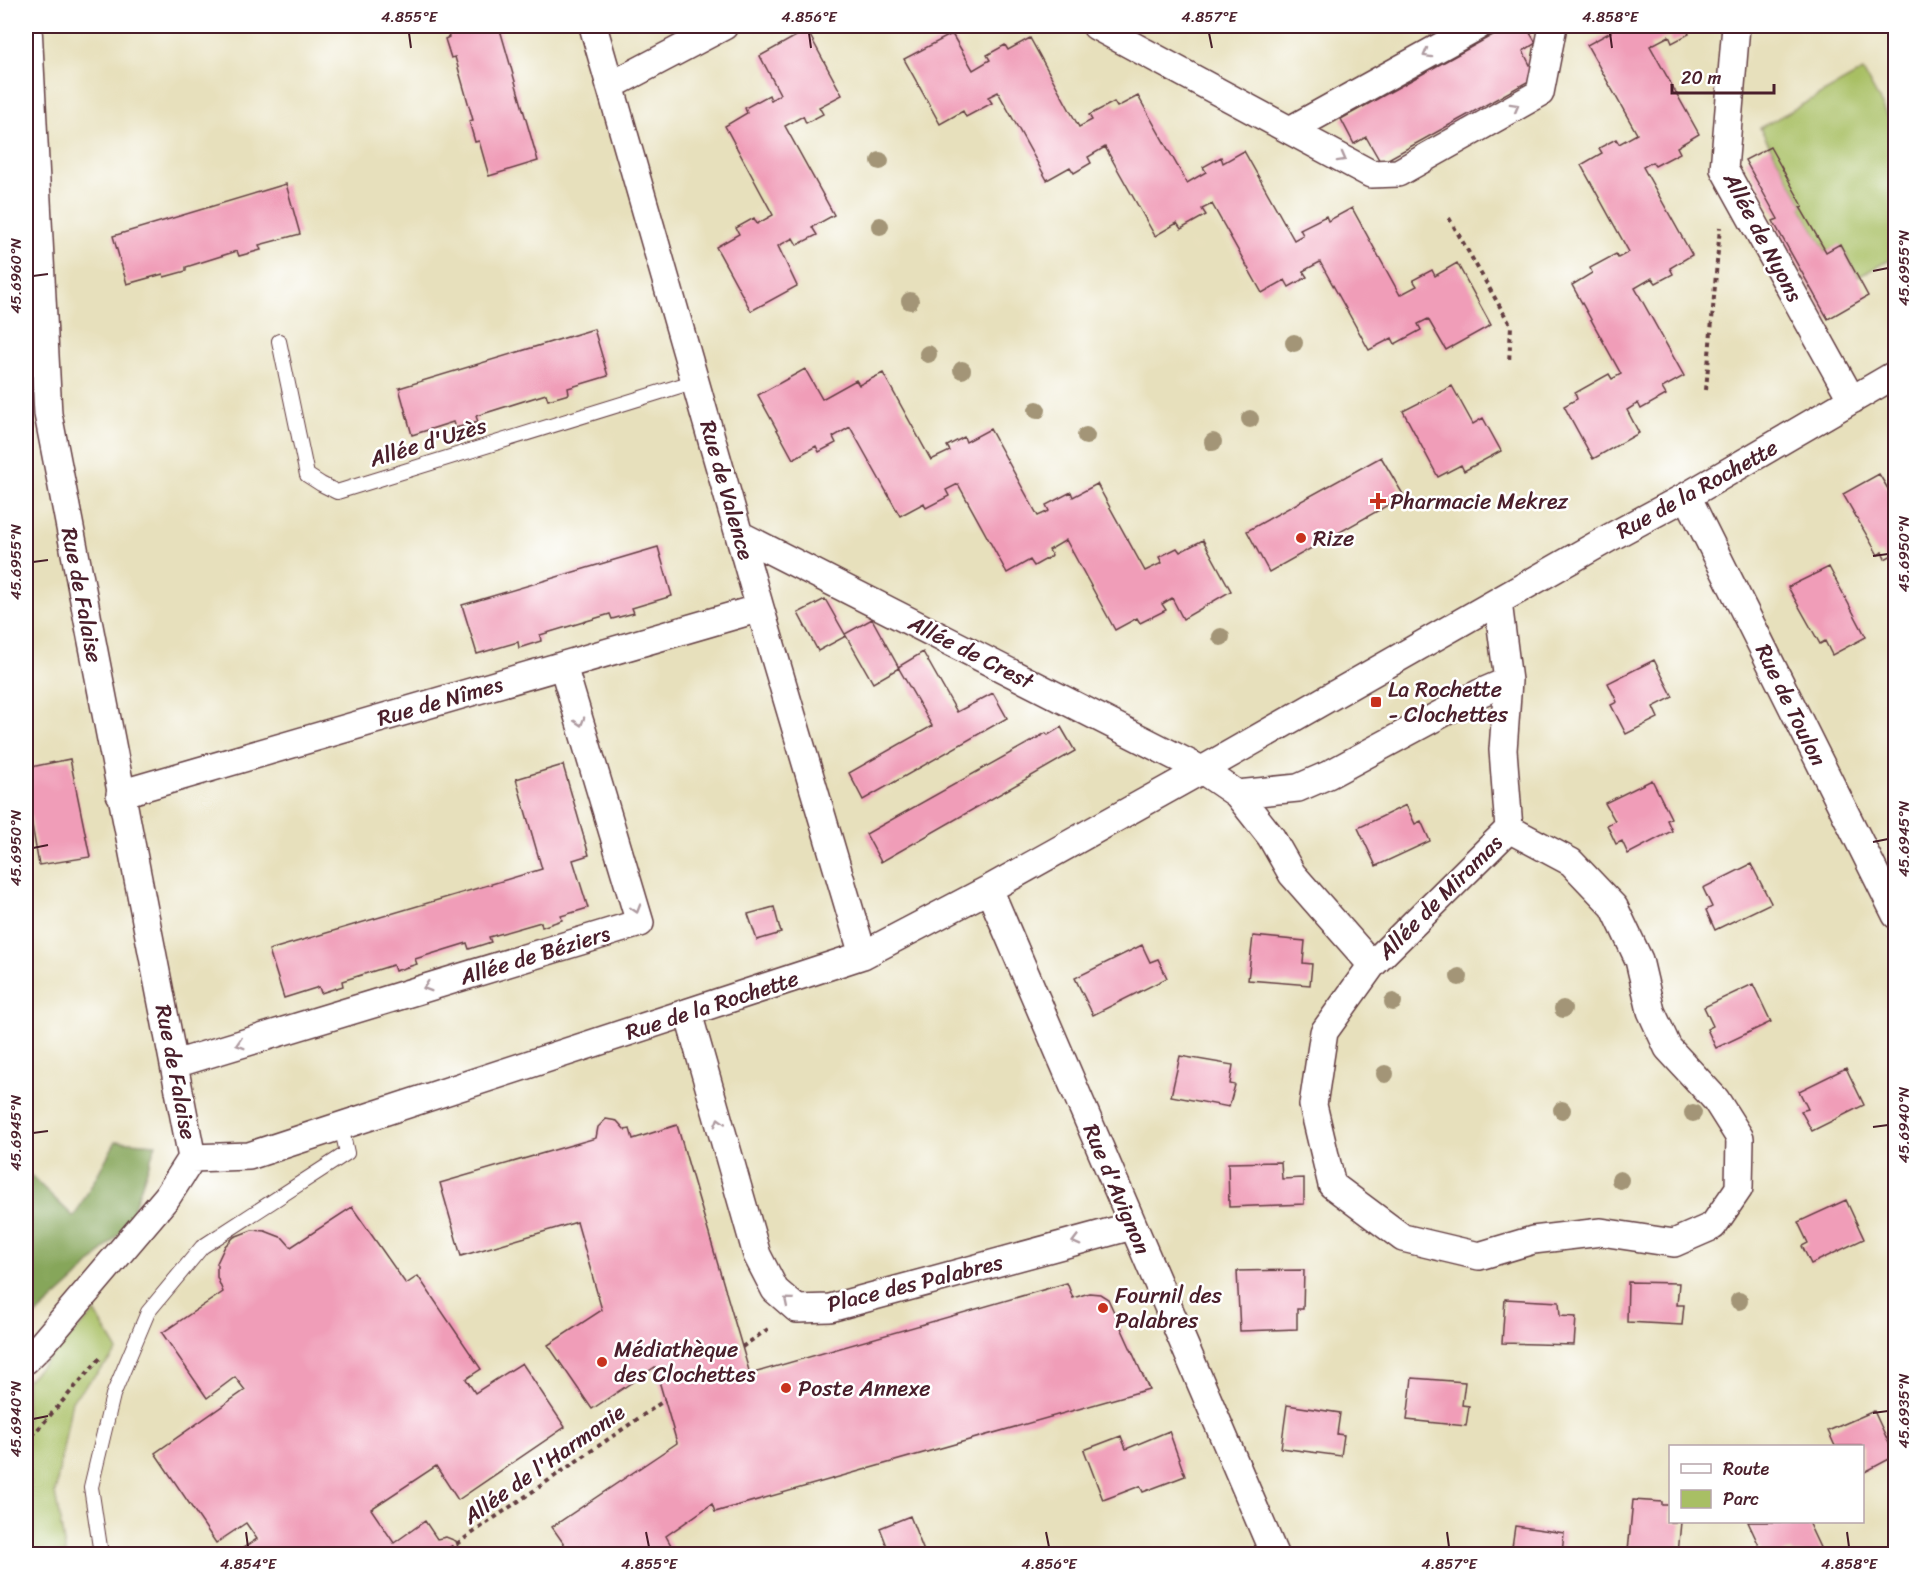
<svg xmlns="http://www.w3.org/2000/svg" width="1921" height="1580" viewBox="0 0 1921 1580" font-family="Sriracha,sans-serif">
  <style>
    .green { fill: #a8bf64; stroke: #796f48; stroke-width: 1.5 }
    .forest { fill: #86a65a; stroke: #686242; stroke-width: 1.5 }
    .building { fill: #f09db8 }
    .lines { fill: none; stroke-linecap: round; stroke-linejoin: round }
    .service-casing { stroke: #623c41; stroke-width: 16 }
    .minor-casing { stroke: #623c41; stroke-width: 30 }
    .path { stroke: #623c41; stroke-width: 4; stroke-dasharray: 4.5 4.5; stroke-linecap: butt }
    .service { stroke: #fff; stroke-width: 14 }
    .minor { stroke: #fff; stroke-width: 27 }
    .tree { fill: #a39577 }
    .oneway { stroke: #ae9aa0 }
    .ticks { fill: none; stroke: #4a1f2b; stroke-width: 2 }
    .poi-dot { fill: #c8321e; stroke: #fff; stroke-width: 2 }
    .labels { text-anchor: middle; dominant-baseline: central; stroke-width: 5; stroke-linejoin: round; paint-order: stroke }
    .street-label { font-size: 22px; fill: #4a1f2b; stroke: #fff }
    .poi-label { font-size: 22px; fill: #4a1f2b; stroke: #fff; text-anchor: start }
    .neatline { fill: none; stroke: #4a1f2b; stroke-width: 2 }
    .ticks-label { font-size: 15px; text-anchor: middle; fill: #4a1f2b }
  </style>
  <rect width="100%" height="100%" fill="#fff"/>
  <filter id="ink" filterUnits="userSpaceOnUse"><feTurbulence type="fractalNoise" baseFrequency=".0167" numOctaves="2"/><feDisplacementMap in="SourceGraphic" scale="12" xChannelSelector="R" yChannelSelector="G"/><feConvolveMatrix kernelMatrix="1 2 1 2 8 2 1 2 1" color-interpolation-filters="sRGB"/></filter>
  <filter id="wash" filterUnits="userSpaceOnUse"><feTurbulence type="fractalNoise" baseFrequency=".008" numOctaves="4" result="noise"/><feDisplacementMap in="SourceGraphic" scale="24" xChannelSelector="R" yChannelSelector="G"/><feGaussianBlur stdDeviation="1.35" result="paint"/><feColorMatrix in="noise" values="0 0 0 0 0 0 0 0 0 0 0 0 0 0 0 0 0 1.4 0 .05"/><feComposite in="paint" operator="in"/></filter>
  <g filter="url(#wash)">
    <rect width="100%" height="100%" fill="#e7e0bc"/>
    <path class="green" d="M 1863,71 L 1895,129 L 1895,257 L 1858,277 L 1841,245 L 1826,252 L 1800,207 L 1803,205 L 1760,128 Z
      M 95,1312 L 118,1351 L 72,1400 L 55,1493 L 66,1554 L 26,1554 L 26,1381 Z"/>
    <path class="forest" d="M 116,1141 L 156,1144 L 128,1224 L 76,1279 L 26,1324 L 26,1171 L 74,1217 Z"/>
    <g id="blocks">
      <path class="building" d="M 446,26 L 499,26 L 538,161 L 489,176 L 479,141 L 475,142 L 469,121 L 473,120 L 455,57 L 451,58 L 445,39 L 449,37 Z
        M 1509,26 L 1510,28 L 1514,26 L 1526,26 L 1536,43 L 1523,51 L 1536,77 L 1381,163 L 1366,137 L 1354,144 L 1341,119 Z
        M 1611,26 L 1685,26 L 1689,34 L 1672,43 L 1669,36 L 1650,46 L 1699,134 L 1677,147 L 1680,153 L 1655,166 L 1652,162 L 1643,167 L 1692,255 L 1670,268 L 1673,274 L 1656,283 L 1652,278 L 1635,288 L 1684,376 L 1662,388 L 1666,395 L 1641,409 L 1638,403 L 1627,410 L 1639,433 L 1593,459 L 1564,406 L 1577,399 L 1575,393 L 1609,374 L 1612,379 L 1621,374 L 1572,285 L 1592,273 L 1590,268 L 1616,254 L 1618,258 L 1629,252 L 1581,165 L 1602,153 L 1599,148 L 1616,139 L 1619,144 L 1637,134 L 1587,45 L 1611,32 L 1608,27 Z
        M 807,30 L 842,95 L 819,107 L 823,114 L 806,123 L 803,116 L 785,126 L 834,215 L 812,227 L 817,235 L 797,245 L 793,238 L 778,246 L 797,286 L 751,311 L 716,247 L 739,234 L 736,228 L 754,218 L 757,224 L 773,215 L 725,126 L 747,113 L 745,108 L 769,95 L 771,100 L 780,94 L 760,56 Z
        M 952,34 L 973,70 L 990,60 L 987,55 L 1005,45 L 1008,50 L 1030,38 L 1079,127 L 1092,120 L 1089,115 L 1114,102 L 1117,107 L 1138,96 L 1187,183 L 1206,172 L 1203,167 L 1221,157 L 1223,163 L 1244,151 L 1294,240 L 1303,235 L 1300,229 L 1326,216 L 1328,221 L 1352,208 L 1400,295 L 1417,286 L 1413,280 L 1432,270 L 1435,276 L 1457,263 L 1491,325 L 1446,350 L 1428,319 L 1418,324 L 1421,330 L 1395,344 L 1392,338 L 1369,350 L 1320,262 L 1303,271 L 1307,277 L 1289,287 L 1285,280 L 1262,293 L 1212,204 L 1202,209 L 1206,215 L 1181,229 L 1177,223 L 1155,236 L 1105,147 L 1088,157 L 1091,163 L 1074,173 L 1070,167 L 1047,180 L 998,92 L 988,97 L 992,103 L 966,117 L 963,111 L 940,124 L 904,59 Z
        M 1770,147 L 1803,206 L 1800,207 L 1826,252 L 1840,244 L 1868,296 L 1828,319 L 1773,221 L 1778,219 L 1745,160 Z
        M 286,184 L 300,234 L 259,245 L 261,250 L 239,256 L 237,251 L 186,267 L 186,271 L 164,277 L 163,274 L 127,284 L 113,236 Z
        M 594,329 L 608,376 L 568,388 L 569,394 L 548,400 L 546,394 L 476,416 L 478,422 L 455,428 L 453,422 L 412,435 L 399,388 Z
        M 805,369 L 822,399 L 856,380 L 859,385 L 883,373 L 931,460 L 950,451 L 947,446 L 964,437 L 966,442 L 990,429 L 1038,516 L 1049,511 L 1046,505 L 1071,492 L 1073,497 L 1097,484 L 1145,571 L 1162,563 L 1159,557 L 1177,548 L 1180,552 L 1203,540 L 1231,591 L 1183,619 L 1172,598 L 1162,604 L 1166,610 L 1140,623 L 1137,618 L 1115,630 L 1066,540 L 1049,550 L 1052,556 L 1034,566 L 1030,560 L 1007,573 L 958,484 L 946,490 L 949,496 L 926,508 L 924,503 L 900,516 L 850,427 L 833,437 L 836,443 L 819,452 L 816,446 L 793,459 L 758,395 Z
        M 1452,386 L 1473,424 L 1483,418 L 1501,451 L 1464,471 L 1461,465 L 1438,477 L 1403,411 Z
        M 1381,457 L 1404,496 L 1269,572 L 1247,531 Z
        M 1879,474 L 1896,502 L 1896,553 L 1885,559 L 1882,552 L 1878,555 L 1843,494 Z
        M 658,547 L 672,596 L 632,608 L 634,613 L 612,619 L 610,614 L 540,635 L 541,641 L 519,648 L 518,642 L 477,654 L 462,605 Z
        M 1829,567 L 1866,637 L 1832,655 L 1825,641 L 1820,644 L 1788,587 Z
        M 825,599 L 846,636 L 818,651 L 798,613 Z
        M 872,619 L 899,668 L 873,683 L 845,634 Z
        M 923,652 L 957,712 L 993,693 L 1007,718 L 863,800 L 849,773 L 932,726 L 898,667 Z
        M 1654,660 L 1673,697 L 1653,707 L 1658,718 L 1626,734 L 1611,705 L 1617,702 L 1608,683 Z
        M 1061,727 L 1075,751 L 881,862 L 866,834 L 1046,733 L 1048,735 Z
        M 70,759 L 90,857 L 39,865 L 26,791 L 26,768 Z
        M 563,765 L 589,855 L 573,860 L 588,908 L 561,916 L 562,920 L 542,927 L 541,922 L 489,937 L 491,942 L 469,949 L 467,943 L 415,959 L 417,964 L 395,971 L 393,965 L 342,981 L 343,986 L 321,993 L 319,987 L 284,998 L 269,950 L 542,869 L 516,779 Z
        M 1652,780 L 1671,818 L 1667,820 L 1672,831 L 1628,854 L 1622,841 L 1616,844 L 1607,825 L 1615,821 L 1605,803 Z
        M 1406,805 L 1415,824 L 1421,821 L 1430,841 L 1376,866 L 1358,828 Z
        M 1751,864 L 1771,903 L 1715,930 L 1706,910 L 1712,907 L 1703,888 Z
        M 774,907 L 781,933 L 757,940 L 748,914 Z
        M 1253,936 L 1305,941 L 1303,963 L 1312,964 L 1310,985 L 1248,980 Z
        M 1142,945 L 1150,962 L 1158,959 L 1167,978 L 1093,1015 L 1075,978 Z
        M 1753,984 L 1771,1022 L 1716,1048 L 1707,1029 L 1713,1026 L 1704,1007 Z
        M 1180,1056 L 1233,1065 L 1230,1084 L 1235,1085 L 1229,1107 L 1171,1096 Z
        M 1846,1068 L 1864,1105 L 1812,1131 L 1801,1111 L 1808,1109 L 1799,1091 Z
        M 606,1119 L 617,1121 L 625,1130 L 630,1129 L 633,1139 L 677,1125 L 750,1374 L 1067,1283 L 1073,1298 L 1089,1293 L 1100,1294 L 1108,1299 L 1149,1389 L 715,1512 L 712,1504 L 666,1536 L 673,1549 L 665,1554 L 571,1554 L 552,1527 L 677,1443 L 655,1367 L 592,1409 L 548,1345 L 602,1310 L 577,1222 L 461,1256 L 440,1183 L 596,1138 L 598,1127 Z
        M 1281,1162 L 1282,1179 L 1304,1178 L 1304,1204 L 1229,1207 L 1228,1163 Z
        M 1846,1200 L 1864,1239 L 1811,1264 L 1802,1246 L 1808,1243 L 1798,1222 Z
        M 352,1207 L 406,1284 L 418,1276 L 481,1369 L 466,1379 L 475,1393 L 522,1363 L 565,1427 L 458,1500 L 436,1466 L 371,1509 L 394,1543 L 425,1521 L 437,1539 L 446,1537 L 456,1541 L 460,1554 L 234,1554 L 257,1539 L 246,1523 L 216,1543 L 155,1453 L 245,1390 L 235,1377 L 207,1398 L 162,1333 L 223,1292 L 217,1277 L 217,1263 L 225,1246 L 234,1237 L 252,1230 L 265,1231 L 283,1238 L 291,1247 Z
        M 1304,1270 L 1303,1309 L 1297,1309 L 1297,1329 L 1240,1331 L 1237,1271 Z
        M 1628,1282 L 1679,1283 L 1677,1305 L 1684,1305 L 1682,1325 L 1627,1322 Z
        M 1505,1299 L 1559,1302 L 1560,1316 L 1576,1317 L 1574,1345 L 1502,1343 Z
        M 1412,1378 L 1465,1382 L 1462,1405 L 1469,1406 L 1466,1426 L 1407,1420 Z
        M 1287,1405 L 1340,1413 L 1337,1434 L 1344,1435 L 1341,1456 L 1281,1448 Z
        M 1874,1411 L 1895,1456 L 1863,1473 L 1863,1446 L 1835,1446 L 1828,1431 Z
        M 1169,1431 L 1185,1476 L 1143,1492 L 1140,1486 L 1103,1500 L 1084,1450 L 1121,1436 L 1126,1449 Z
        M 1633,1500 L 1662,1502 L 1662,1505 L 1670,1505 L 1670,1522 L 1681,1522 L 1678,1554 L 1628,1551 Z
        M 910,1516 L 925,1554 L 890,1554 L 880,1528 Z
        M 1748,1522 L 1808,1522 L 1823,1554 L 1793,1554 L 1791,1551 L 1782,1554 L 1763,1554 Z
        M 1515,1526 L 1564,1533 L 1562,1554 L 1511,1554 Z"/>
    </g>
  </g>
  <g filter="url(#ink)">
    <use href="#blocks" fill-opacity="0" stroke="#623c41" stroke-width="1.5"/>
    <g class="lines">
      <g class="service-casing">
        <path id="service" d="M 279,341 L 307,475 L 321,484 L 337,492 L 696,381
          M 101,1554 L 91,1487 L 113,1395 L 148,1312 L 202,1247 L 347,1153 L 341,1126"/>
      </g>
      <g class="minor-casing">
        <path id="minor" d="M 28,26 L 48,414 L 192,1158
          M 593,26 L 760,608 L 863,955
          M 1096,26 L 1371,174 L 1398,173 L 1540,93 L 1553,26
          M 1736,26 L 1724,169 L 1852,400
          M 610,86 L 724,26
          M 1290,130 L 1478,26
          M 1687,496 L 1896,915
          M 740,535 L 1202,770 L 1237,794 L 1298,788 L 1328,775 L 1480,693 L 1508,681 L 1498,602
          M 1508,681 L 1503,750 L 1509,829 L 1372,965 L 1324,1032 L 1313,1105 L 1332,1185 L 1403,1238 L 1479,1256 L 1533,1240 L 1601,1232 L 1674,1243 L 1713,1226 L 1739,1188 L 1740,1138 L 1716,1100 L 1668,1048 L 1651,1011 L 1639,960 L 1614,907 L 1571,862 L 1509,829
          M 120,794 L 760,608
          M 1237,794 L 1271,837 L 1292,874 L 1372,965
          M 989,889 L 1274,1554
          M 688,1013 L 757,1255 L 775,1290 L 797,1309 L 830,1308 L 1132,1226
          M 175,1064 L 640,923 L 563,666
          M 192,1158 L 249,1156 L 863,955 L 989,889 L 1202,770 L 1609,538 L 1687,496 L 1896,374
          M 26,1360 L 43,1343 L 167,1197 L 192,1158"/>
      </g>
      <path class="path" d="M 1449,218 L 1511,326 L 1509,363
        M 1706,390 L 1720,227
        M 742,1347 L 771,1327
        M 26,1443 L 101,1357
        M 442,1554 L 665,1400"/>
      <use href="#service" class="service"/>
      <use href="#minor" class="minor"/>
    </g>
    <g class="tree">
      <circle cx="880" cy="161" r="9"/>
      <circle cx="880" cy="226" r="9"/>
      <circle cx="910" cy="301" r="9"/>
      <circle cx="1294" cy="343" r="9"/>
      <circle cx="928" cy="354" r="9"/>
      <circle cx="962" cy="370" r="9"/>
      <circle cx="1037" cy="410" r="9"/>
      <circle cx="1250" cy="419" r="9"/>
      <circle cx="1086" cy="436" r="9"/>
      <circle cx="1213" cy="442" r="9"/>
      <circle cx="1221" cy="637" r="9"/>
      <circle cx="1459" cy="977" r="9"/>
      <circle cx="1393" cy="1002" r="9"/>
      <circle cx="1563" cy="1009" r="9"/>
      <circle cx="1385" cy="1074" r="9"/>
      <circle cx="1562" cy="1110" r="9"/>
      <circle cx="1693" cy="1113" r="9"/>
      <circle cx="1620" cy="1180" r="9"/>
      <circle cx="1739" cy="1301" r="9"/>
    </g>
    <defs><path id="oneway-chevron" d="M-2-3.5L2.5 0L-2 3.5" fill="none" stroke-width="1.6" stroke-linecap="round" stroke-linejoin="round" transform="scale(1.5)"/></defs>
    <g class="oneway">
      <use href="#oneway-chevron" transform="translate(1427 54) rotate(151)"/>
      <use href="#oneway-chevron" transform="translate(1515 107) rotate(-29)"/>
      <use href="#oneway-chevron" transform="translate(1342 158) rotate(29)"/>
      <use href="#oneway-chevron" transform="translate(580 722) rotate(73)"/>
      <use href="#oneway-chevron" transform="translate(636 909) rotate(73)"/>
      <use href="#oneway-chevron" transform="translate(427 987) rotate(163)"/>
      <use href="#oneway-chevron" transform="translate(240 1044) rotate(163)"/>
      <use href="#oneway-chevron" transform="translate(719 1122) rotate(-106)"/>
      <use href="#oneway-chevron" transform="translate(1076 1241) rotate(165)"/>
      <use href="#oneway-chevron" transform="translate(788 1301) rotate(-140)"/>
    </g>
  </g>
  <path class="ticks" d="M 409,33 L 411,48M 809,33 L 811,48M 1209,33 L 1212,48M 1610,33 L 1612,48M 1873,271 L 1888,268M 33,276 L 48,274M 1873,556 L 1888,554M 33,562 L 48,560M 1873,842 L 1888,839M 33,848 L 48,845M 1873,1127 L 1888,1125M 33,1133 L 48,1131M 1873,1413 L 1888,1411M 33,1419 L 48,1416M 246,1532 L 248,1547M 646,1532 L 649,1547M 1046,1532 L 1049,1547M 1447,1532 L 1449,1547M 1847,1532 L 1849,1547"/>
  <g class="poi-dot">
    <path d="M1375 492h6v6h6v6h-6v6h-6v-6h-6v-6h6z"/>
    <circle cx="1301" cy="538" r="6"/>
    <rect x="1370" y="696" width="12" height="12" rx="3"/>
    <circle cx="1103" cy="1308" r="6"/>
    <circle cx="602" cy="1362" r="6"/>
    <circle cx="786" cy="1388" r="6"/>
  </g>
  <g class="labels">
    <g class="street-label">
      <text transform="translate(1763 237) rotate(62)">Allée de Nyons</text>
      <text transform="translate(428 442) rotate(-17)">Allée d'Uzès</text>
      <text transform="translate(1697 489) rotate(-29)">Rue de la Rochette</text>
      <text transform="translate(727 490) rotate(74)">Rue de Valence</text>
      <text transform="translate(82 595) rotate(79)">Rue de Falaise</text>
      <text transform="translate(971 652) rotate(27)">Allée de Crest</text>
      <text transform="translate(440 701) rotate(-16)">Rue de Nîmes</text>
      <text transform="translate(1791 705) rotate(64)">Rue de Toulon</text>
      <text transform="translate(1440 897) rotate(-45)">Allée de Miramas</text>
      <text transform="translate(535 955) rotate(-17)">Allée de Béziers</text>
      <text transform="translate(712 1005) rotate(-18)">Rue de la Rochette</text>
      <text transform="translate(176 1072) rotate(79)">Rue de Falaise</text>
      <text transform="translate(1117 1189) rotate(67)">Rue d'Avignon</text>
      <text transform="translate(915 1283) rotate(-14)">Place des Palabres</text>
      <text transform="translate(544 1464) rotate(-35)">Allée de l'Harmonie</text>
    </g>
    <g class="poi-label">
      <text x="1390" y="501">Pharmacie Mekrez</text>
      <text x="1313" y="538">Rize</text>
      <text x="1388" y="689">La Rochette<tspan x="1388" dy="25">- Clochettes</tspan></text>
      <text x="1115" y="1295">Fournil des<tspan x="1115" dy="25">Palabres</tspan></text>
      <text x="614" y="1349">Médiathèque<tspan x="614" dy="25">des Clochettes</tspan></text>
      <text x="798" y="1388">Poste Annexe</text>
    </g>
  </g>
  <rect width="1921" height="1580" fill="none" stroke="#fff" stroke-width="66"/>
  <rect x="1669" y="1445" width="195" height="78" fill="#ffffff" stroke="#b7a5aa" stroke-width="1.5"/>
  <rect x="1681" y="1464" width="30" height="9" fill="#ffffff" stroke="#b7a5aa" stroke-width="1.5"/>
  <text x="1723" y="1475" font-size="18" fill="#4a1f2b">Route</text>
  <rect x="1681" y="1490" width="30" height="18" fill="#a8bf64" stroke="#b7a5aa" stroke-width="1.5"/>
  <text x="1723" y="1505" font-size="18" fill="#4a1f2b">Parc</text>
  <path d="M1672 84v9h102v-9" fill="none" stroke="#4a1f2b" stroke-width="3"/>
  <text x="1681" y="84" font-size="18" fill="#4a1f2b" stroke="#ffffff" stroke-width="4.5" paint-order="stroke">20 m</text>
  <rect x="33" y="33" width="1855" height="1514" class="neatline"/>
  <g class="ticks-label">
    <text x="409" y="22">4.855°E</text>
    <text x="809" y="22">4.856°E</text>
    <text x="1209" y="22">4.857°E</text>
    <text x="1610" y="22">4.858°E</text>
    <text transform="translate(1904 268) rotate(-90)" y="5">45.6955°N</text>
    <text transform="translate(16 276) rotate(-90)" y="5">45.6960°N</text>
    <text transform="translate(1904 554) rotate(-90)" y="5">45.6950°N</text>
    <text transform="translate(16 562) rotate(-90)" y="5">45.6955°N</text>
    <text transform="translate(1904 839) rotate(-90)" y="5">45.6945°N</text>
    <text transform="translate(16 848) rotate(-90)" y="5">45.6950°N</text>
    <text transform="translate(1904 1125) rotate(-90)" y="5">45.6940°N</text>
    <text transform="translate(16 1133) rotate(-90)" y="5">45.6945°N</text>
    <text transform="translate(1904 1411) rotate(-90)" y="5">45.6935°N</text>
    <text transform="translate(16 1419) rotate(-90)" y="5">45.6940°N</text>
    <text x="248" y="1569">4.854°E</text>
    <text x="649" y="1569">4.855°E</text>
    <text x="1049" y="1569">4.856°E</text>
    <text x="1449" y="1569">4.857°E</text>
    <text x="1849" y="1569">4.858°E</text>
  </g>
</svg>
